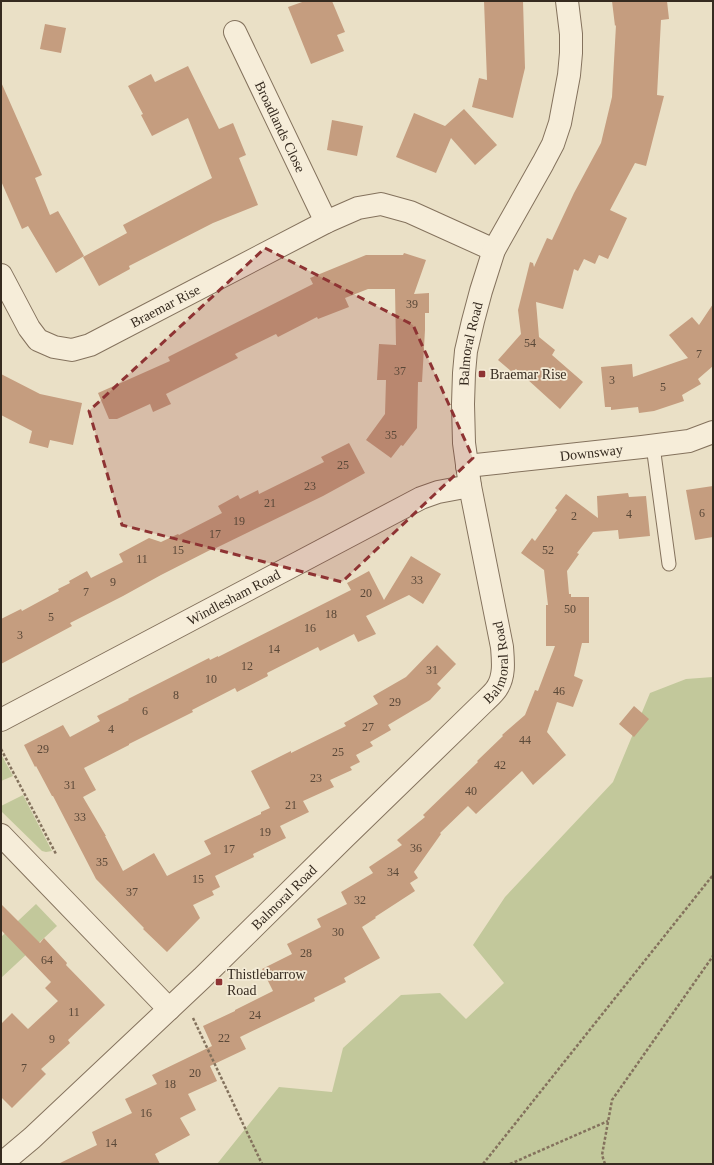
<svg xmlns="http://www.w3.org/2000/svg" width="714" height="1165" viewBox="0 0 714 1165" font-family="'Times New Roman',serif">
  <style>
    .green { fill: #c2c89b }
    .building { fill: #c59d7f }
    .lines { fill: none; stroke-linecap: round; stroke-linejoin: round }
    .lane-casing { stroke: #84725d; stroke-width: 15 }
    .street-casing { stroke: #84725d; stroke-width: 24 }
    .path { stroke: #84725d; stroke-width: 2.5; stroke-dasharray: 3 2; stroke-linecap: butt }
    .lane { stroke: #f6edd9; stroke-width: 13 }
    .street { stroke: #f6edd9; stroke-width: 22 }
    .marked { fill: #8e3333; fill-opacity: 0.2; stroke: #8e3333; stroke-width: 3; stroke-dasharray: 8 5; stroke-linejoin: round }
    .poi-dot { fill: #8e3333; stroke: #f3ead5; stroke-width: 1.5 }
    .labels { text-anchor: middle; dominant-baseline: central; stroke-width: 3.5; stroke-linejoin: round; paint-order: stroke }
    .number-label { font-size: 12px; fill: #5a4838 }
    .street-label { font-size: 14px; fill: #362b20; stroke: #f3ead5 }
    .poi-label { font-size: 14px; fill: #362b20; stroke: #f3ead5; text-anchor: start }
  </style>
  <rect width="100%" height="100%" fill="#eae0c6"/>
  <path class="green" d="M 713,677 L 713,1164 L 217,1164 L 279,1087 L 332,1092 L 343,1048 L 401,995 L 440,993 L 466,1019 L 504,983 L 473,945 L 505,897 L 613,782 L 650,693 L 686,679 Z
    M 1,754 L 13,776 L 1,781 Z
    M 23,795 L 52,851 L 46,852 L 42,851 L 1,811 L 1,806 Z
    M 36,904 L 57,926 L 1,978 L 1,937 Z"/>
  <path class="building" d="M 305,1 L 332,1 L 345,32 L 337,35 L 344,51 L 311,64 L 288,7 Z
    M 484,1 L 523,1 L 525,68 L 513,118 L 472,107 L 479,78 L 487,80 Z
    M 612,1 L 667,1 L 669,19 L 661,20 L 657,95 L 664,96 L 646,166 L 635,163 L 610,210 L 627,218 L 608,259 L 599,255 L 595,264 L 584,259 L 578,271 L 574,269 L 563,309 L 536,302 L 539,337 L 555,350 L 552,355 L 583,382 L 560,409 L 516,369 L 512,372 L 498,360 L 521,334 L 518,310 L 530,262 L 533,263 L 534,267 L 547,238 L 552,240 L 574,193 L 601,143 L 612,97 L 616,25 L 615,26 Z
    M 45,24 L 66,28 L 61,53 L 40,49 Z
    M 188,66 L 219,129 L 233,123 L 246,155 L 239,158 L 258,205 L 213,223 L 129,266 L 130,269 L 99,286 L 83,257 L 127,233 L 123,225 L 212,178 L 188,118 L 152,136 L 141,115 L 143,114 L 128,86 L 151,74 L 155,82 Z
    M 1,82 L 42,175 L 35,178 L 50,215 L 58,211 L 84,256 L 56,273 L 28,226 L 22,229 L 1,181 Z
    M 464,109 L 497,145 L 475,165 L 451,138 L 436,173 L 396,157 L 414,113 L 445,126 Z
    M 332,120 L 363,126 L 357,156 L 327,150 Z
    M 404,253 L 426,260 L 414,294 L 429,293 L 429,313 L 425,313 L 425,330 L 422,382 L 418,382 L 417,428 L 403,446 L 401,445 L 391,458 L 366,440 L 385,414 L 386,380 L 377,380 L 379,344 L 396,345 L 395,289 L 368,289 L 345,298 L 349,307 L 318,319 L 317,317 L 278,337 L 276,334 L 235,354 L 238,358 L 166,394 L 171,404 L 153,412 L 150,404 L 117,419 L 109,419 L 98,393 L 170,361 L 168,357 L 313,284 L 310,278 L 366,255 L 403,255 Z
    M 713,304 L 713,366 L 698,379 L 701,384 L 682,395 L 684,401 L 654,411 L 639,413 L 638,407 L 611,410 L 611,407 L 605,407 L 601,367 L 632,364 L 633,377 L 688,358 L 669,335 L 692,317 L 699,325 Z
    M 1,374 L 40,394 L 82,403 L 73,445 L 50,440 L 48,448 L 29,443 L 32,431 L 1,415 Z
    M 349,443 L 365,473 L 323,496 L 216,548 L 216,547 L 161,575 L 123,596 L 70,623 L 72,626 L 1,664 L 1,619 L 21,609 L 22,611 L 59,591 L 58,589 L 70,583 L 69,581 L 87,571 L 91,578 L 123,562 L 119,554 L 149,538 L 161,542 L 178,534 L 179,535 L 222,513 L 218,506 L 238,495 L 240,499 L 258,490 L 259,494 L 324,462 L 321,457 Z
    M 713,486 L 713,537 L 695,540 L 686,490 Z
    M 628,493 L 629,497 L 646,496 L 650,536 L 619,539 L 618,530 L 593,532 L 577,553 L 579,554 L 567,571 L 569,594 L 571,594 L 571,597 L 589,597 L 589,643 L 582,643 L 574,676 L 583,680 L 573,707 L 557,702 L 547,732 L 566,755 L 533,785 L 522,771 L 476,814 L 468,806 L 440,833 L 441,834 L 414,872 L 418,878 L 410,883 L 415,891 L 375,917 L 376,918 L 362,927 L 380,958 L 344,978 L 346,982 L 314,998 L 315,1001 L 240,1037 L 246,1049 L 210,1066 L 217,1081 L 188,1094 L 196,1110 L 180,1118 L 190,1135 L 155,1154 L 160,1164 L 58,1164 L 97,1145 L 92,1132 L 132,1113 L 125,1099 L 157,1084 L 152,1075 L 212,1046 L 203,1026 L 235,1011 L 235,1010 L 273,991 L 262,969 L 292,954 L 287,944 L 321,927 L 317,919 L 347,904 L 341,892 L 373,873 L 369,867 L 402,845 L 397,840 L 425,817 L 423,815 L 478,762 L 477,761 L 503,736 L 502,735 L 525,715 L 535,690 L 538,691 L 555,646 L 546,646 L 546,605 L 548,605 L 544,570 L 521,553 L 532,538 L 535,541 L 557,510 L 555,508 L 566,494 L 598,518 L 597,496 Z
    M 411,556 L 441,574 L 423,604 L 409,595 L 366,616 L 376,634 L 358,642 L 354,634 L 320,651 L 318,647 L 267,673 L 268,676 L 237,692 L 235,688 L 192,710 L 193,712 L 129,744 L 129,745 L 84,768 L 96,790 L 83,797 L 106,836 L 105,836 L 123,871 L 154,853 L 167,876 L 211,854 L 204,841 L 261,814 L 261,812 L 270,808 L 251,771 L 291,751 L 291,753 L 346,726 L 344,723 L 378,704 L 373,696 L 406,677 L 437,645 L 456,664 L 437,684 L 441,688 L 430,700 L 388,725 L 391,730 L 370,742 L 373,746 L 356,755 L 360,762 L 350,767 L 352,770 L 330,780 L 334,787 L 303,801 L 309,812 L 280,826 L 286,838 L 253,854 L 254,857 L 215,876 L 220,887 L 212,891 L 214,895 L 193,905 L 200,918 L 167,952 L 143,929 L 144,928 L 96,879 L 53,796 L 52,796 L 36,766 L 35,767 L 24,745 L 63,725 L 70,737 L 100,721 L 97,716 L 129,700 L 128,699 L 209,658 L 210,660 L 218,656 L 218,657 L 351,590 L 347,583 L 369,571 L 384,600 Z
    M 634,706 L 649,719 L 634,737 L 619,724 Z
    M 1,904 L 40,943 L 44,938 L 67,963 L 66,965 L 105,1005 L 68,1040 L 70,1043 L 41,1069 L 46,1074 L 12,1108 L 1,1097 L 1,1024 L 12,1013 L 28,1029 L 58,1001 L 45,988 L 51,982 L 1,930 Z"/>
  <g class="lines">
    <g class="lane-casing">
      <path id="lane" d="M 653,446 L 669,564"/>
    </g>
    <g class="street-casing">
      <g id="street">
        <path id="s1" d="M 235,32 L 326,222"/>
        <path id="s2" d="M 1,275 L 29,328 L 38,340 L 54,347 L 72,350 L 90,345 L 326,222 L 358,208 L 381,204 L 410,212 L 494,250"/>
        <path id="s3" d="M 467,466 L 642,447 L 689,441 L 713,432"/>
        <path id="s4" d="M 1,720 L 421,498 L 438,492 L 470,486"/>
        <path d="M 1,835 L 169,1009"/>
        <path id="s5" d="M 1,1164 L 32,1138 L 202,978 L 344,838 L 484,702 C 488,698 494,693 497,688 C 505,676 503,660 502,647 L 470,486 L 464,443 L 463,404 L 464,373 L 466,351 L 473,321 L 481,291 L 494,250 L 543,163 L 553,144 L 560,123 L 569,75 L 571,53 L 571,34 L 567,1"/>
      </g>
    </g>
    <path class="path" d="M 1,749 L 56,854
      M 193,1018 L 262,1164
      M 483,1164 L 713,875
      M 510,1164 L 608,1121
      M 605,1164 L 602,1155 L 612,1100 L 713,956"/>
    <use href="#lane" class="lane"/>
    <use href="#street" class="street"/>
  </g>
  <path class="marked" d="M 265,248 L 413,325 L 473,458 L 342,582 L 122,525 L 89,411 Z"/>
  <g class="poi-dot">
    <rect x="478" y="370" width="8" height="8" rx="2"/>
    <rect x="215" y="978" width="8" height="8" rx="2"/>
  </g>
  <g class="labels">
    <g class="number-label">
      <text x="412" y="304">39</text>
      <text x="530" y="343">54</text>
      <text x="699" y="354">7</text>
      <text x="400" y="371">37</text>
      <text x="612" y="380">3</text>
      <text x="663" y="387">5</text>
      <text x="391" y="435">35</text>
      <text x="343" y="465">25</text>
      <text x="310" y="486">23</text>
      <text x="270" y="503">21</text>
      <text x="702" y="513">6</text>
      <text x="629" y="514">4</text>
      <text x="574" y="516">2</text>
      <text x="239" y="521">19</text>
      <text x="215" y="534">17</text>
      <text x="178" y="550">15</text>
      <text x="548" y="550">52</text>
      <text x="142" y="559">11</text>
      <text x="417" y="580">33</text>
      <text x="113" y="582">9</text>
      <text x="86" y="592">7</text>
      <text x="366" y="593">20</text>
      <text x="570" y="609">50</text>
      <text x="331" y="614">18</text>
      <text x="51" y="617">5</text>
      <text x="310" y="628">16</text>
      <text x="20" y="635">3</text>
      <text x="274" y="649">14</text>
      <text x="247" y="666">12</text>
      <text x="432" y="670">31</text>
      <text x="211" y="679">10</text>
      <text x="559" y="691">46</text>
      <text x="176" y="695">8</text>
      <text x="395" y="702">29</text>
      <text x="145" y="711">6</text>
      <text x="368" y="727">27</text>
      <text x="111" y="729">4</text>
      <text x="525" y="740">44</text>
      <text x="43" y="749">29</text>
      <text x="338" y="752">25</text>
      <text x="500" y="765">42</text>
      <text x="316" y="778">23</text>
      <text x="70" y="785">31</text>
      <text x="471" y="791">40</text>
      <text x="291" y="805">21</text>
      <text x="80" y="817">33</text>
      <text x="265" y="832">19</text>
      <text x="416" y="848">36</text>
      <text x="229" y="849">17</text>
      <text x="102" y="862">35</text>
      <text x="393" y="872">34</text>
      <text x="198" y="879">15</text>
      <text x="132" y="892">37</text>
      <text x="360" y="900">32</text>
      <text x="338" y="932">30</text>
      <text x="306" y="953">28</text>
      <text x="47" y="960">64</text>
      <text x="74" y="1012">11</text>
      <text x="255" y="1015">24</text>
      <text x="224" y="1038">22</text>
      <text x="52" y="1039">9</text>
      <text x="24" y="1068">7</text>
      <text x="195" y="1073">20</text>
      <text x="170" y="1084">18</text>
      <text x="146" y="1113">16</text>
      <text x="111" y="1143">14</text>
    </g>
    <g class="street-label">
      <text stroke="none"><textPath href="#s1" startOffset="105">Broadlands Close</textPath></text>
      <text stroke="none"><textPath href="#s2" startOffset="214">Braemar Rise</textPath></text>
      <text stroke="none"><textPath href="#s5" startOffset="1037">Balmoral Road</textPath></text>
      <text stroke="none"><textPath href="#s3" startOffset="125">Downsway</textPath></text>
      <text stroke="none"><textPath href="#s4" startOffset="263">Windlesham Road</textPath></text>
      <text stroke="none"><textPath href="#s5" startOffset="713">Balmoral Road</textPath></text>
      <text stroke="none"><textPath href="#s5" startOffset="389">Balmoral Road</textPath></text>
    </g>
    <g class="poi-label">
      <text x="490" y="374">Braemar Rise</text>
      <text x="227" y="974">Thistlebarrow<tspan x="227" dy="16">Road</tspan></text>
    </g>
  </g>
  <rect width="714" height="1165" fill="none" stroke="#362b20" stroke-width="4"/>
</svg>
